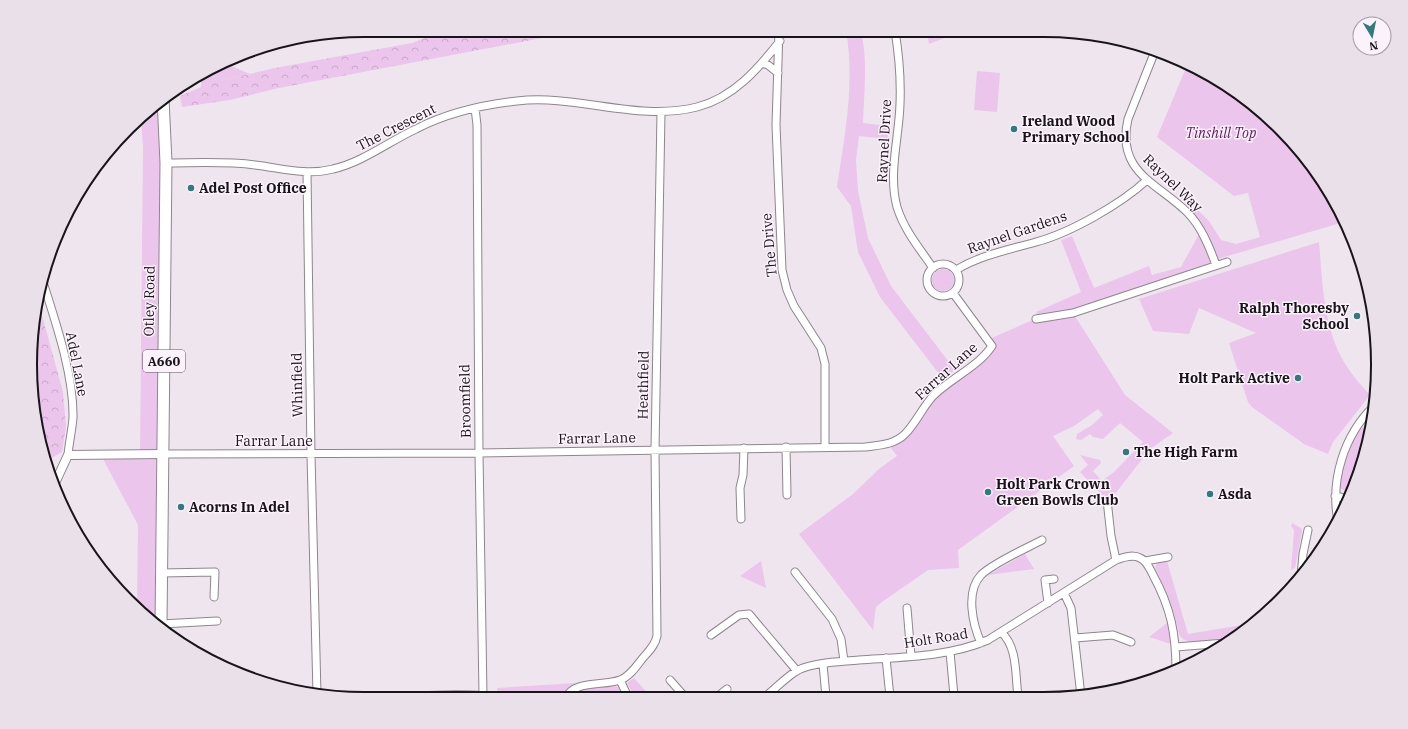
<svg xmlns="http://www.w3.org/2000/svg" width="1408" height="729" viewBox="0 0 1408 729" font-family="'IBM Plex Serif',serif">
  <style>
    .green { fill: #ebc5eb }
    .forest { fill: url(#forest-crowns) }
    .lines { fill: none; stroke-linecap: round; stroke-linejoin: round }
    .minor-casing { stroke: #8f858e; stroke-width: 9 }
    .tertiary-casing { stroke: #8f858e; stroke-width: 10 }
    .trunk-casing { stroke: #8f858e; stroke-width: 13 }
    .minor { stroke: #fff; stroke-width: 7 }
    .tertiary { stroke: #fff; stroke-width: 8 }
    .trunk { stroke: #fff; stroke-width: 11 }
    .poi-dot { fill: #317a7d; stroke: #fcf2fc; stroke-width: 1.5 }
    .labels { text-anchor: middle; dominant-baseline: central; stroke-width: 3; stroke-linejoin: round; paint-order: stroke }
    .shield { fill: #fcf2fc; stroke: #5c575c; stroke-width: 1 }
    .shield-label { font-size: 13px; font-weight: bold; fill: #181518 }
    .poi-label { font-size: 14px; font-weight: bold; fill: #181518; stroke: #fcf2fc; text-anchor: start }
    .street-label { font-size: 14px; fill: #181518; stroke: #fcf2fc }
    .park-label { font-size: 14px; font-style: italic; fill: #611864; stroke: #fcf2fc }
    .rim { fill: none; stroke: #181518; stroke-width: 2 }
  </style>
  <defs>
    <pattern id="forest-crowns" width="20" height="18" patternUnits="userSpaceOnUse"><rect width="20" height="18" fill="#ebc5eb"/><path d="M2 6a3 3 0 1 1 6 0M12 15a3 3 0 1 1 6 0" fill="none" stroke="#c9a8c9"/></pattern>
  </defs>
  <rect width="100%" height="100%" fill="#efe5ef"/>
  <path class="green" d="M 846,30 L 861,31 C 868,60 864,92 863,123 L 889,126 L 888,139 L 859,136 L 856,160 L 858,191 L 868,238 L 891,286 L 955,370 L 943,379 L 880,297 L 858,252 L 851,206 L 837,187 C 845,133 855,84 846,30 Z
    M 1188,63 L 1247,99 L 1295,144 L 1333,197 L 1344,222 L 1221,258 L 1159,283 L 1073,313 L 1125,395 L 1173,433 L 1150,449 L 1115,494 L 1103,496 L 1080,472 L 1088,465 L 1080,455 L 1100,460 L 1101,463 L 1093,471 L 1102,481 L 1114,472 L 1143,442 L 1120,423 L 1103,439 L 1093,437 L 1090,434 L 1081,440 L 1076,439 L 1077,434 L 1092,425 L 1103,415 L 1098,409 L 1074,426 L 1053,436 L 1074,466 L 958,550 L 959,568 L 928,570 L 882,602 L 876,607 L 873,630 L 799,534 L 853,494 L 879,469 L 897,456 L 888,444 L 905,434 L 917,415 L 992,346 L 987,340 L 1035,319 L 1038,316 L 1036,312 L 1081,292 L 1061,240 L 1072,236 L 1094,288 L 1149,266 L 1152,275 L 1181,267 L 1198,236 L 1205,231 L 1192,213 L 1197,209 L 1209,221 L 1221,240 L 1236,244 L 1260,237 L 1248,193 L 1234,196 L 1157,137 Z
    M 227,64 L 250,74 L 223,80 L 211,72 Z
    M 977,71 L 1000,73 L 997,112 L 974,110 Z
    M 161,99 L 161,625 L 137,608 L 138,525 L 101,455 L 140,454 L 143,146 L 141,120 Z
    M 1319,242 C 1323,286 1323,334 1350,371 C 1355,379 1363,387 1370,395 L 1333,442 L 1328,454 L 1304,444 L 1252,407 L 1248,402 L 1229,343 L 1256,333 L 1199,308 L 1189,334 L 1153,331 L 1139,299 Z
    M932 280a11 11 0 1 1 22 0a11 11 0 1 1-22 0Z
    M 1371,424 C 1369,438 1368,451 1362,464 C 1356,477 1350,474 1348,492 L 1339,488 C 1342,472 1351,425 1371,424 Z
    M 1292,523 L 1301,528 L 1302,531 L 1295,568 L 1291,570 L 1294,530 L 1291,526 Z
    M 1025,554 L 1034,569 L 988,575 L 989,574 Z
    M 761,561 L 766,588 L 740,576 Z
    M 1167,561 L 1188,634 L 1254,623 C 1242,634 1232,637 1216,639 C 1207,640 1194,644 1185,640 C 1179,638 1178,630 1177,625 C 1173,605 1163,586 1155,567 L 1157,563 Z
    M 1167,623 L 1171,644 L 1149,637 Z
    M 634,678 L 651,697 L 633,697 L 632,692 L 627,683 Z
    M 576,683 L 568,689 L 563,698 L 525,698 L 498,692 L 497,688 Z
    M 616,686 L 623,691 L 626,697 L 570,698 C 576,684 603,687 616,686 Z"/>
  <path class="forest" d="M 444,30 L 584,30 L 279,88 L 230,100 L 182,107 L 180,96 L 201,87 L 201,78 L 211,72 L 223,80 L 275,68 L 412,43 Z
    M 927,31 L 962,31 L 929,44 Z
    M 37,297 L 63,392 L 66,426 L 62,452 L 48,460 L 33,408 Z"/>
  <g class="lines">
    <g class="minor-casing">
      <path id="minor" d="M 779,30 L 776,125 L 782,270 L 787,290 L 794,306 L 821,348 L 825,364 L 825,447
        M 895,31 C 899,55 901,79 900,104 C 899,138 888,174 897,207 C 904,230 920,249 933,268
        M 1155,51 L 1128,119 C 1116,172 1156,182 1187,212 C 1201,226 1209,246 1216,265
        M 762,63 L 768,65 L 778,73
        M 475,108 L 477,125 L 479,453 L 483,695
        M 166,163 C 195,163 225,161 255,165 C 281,168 306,176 333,169 C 363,162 388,142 416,129 C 447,113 481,105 517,101 C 578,94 637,122 697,107 C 733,98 758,69 780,41
        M 307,172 L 311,455 L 317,694
        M927 280a16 16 0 1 1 32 0a16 16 0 1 1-32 0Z
        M 956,270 C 981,255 1008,250 1036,242 C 1070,233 1121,204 1147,180
        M 42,279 C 55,320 74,375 73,418 C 72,430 69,443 68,455
        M 1036,319 L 1073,313 L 1227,262
        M 786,447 L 787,495
        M 163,454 L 479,453 L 865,447 C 879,445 894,445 905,434 C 916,423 922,408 933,396 C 951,378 978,367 992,346 L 953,293
        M 1335,496 L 1349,499
        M 1107,500 L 1111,536 L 1116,560
        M 741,519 L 740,488 L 743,475 L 744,448
        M 1338,521 C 1330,480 1344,435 1374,406
        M 1145,561 L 1168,557
        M 795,572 L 832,619 L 841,639 L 844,661
        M 161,573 L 215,572 L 214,597
        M 1301,576 L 1303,554 L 1308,530
        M 1064,593 L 1071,608 L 1081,696
        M 1048,603 L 1045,580 L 1054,579
        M 907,608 L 911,656
        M 161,624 L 217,621
        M 1001,632 C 1018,647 1015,675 1018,696
        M 711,635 L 739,615 L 749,614 L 797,671
        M 1075,638 L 1113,635 L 1131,642
        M 981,643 C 973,625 965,592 981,575 C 993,563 1025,549 1042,540
        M 1176,647 L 1225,643
        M 950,652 L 954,696
        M 886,658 L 890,697
        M 823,664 L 826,697
        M 620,680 L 628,697
        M 670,680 L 685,697
        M 717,697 L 727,689
        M 765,697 C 775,689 786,677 798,670 C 816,662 839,662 859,660 C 902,657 948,657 988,640 L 1116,560 C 1124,557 1133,554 1140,558 C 1147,561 1150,569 1153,575 C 1171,608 1176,634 1176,671
        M 388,698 C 427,696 466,692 504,698
        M 566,698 C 573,680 604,686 620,680 C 629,677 636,667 642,659 C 648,652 655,646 657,636 L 655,450 L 661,113"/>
    </g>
    <g class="tertiary-casing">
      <path id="tertiary" d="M 55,483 L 68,455 L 163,454"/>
    </g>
    <g class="trunk-casing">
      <path id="trunk" d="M 161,625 L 166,163 L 163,98"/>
    </g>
    <use href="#minor" class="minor"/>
    <use href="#tertiary" class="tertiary"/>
    <use href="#trunk" class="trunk"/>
  </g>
  <g class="poi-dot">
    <circle cx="1014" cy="129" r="4"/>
    <circle cx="191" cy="188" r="4"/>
    <circle cx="1357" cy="316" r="4"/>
    <circle cx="1298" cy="378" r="4"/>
    <circle cx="1126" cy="452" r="4"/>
    <circle cx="988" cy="492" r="4"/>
    <circle cx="1210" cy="494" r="4"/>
    <circle cx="181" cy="507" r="4"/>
  </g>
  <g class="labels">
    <rect class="shield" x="143" y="350" width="42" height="22" rx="3"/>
    <g class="shield-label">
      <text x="164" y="361">A660</text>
    </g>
    <g class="poi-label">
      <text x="1022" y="121">Ireland Wood<tspan x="1022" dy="16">Primary School</tspan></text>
      <text x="199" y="188">Adel Post Office</text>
      <text x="1349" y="308" text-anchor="end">Ralph Thoresby<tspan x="1349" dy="16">School</tspan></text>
      <text x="1290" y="378" text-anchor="end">Holt Park Active</text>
      <text x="1134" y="452">The High Farm</text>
      <text x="996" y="484">Holt Park Crown<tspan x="996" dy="16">Green Bowls Club</tspan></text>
      <text x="1218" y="494">Asda</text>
      <text x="189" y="507">Acorns In Adel</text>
    </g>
    <g class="street-label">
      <text transform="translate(396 127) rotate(-27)">The Crescent</text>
      <text transform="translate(884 141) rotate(-87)">Raynel Drive</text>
      <text transform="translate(1173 183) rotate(44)">Raynel Way</text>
      <text transform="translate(1017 232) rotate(-19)">Raynel Gardens</text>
      <text transform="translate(769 245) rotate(-95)">The Drive</text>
      <text transform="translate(149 301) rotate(-89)">Otley Road</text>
      <text transform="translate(77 364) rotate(79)">Adel Lane</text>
      <text transform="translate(946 371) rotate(-42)">Farrar Lane</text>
      <text transform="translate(297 385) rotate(-91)">Whinfield</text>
      <text transform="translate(643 385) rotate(-89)">Heathfield</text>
      <text transform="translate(465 401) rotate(-91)">Broomfield</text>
      <text transform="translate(597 438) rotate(-1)">Farrar Lane</text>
      <text x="274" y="441">Farrar Lane</text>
      <text transform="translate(936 638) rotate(-9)">Holt Road</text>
    </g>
    <g class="park-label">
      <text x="1221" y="133">Tinshill Top</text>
    </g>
  </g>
  <path d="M0 0H1408V729H0ZM364 37H1044A327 327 0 0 1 1371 364V365A327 327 0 0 1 1044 692H364A327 327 0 0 1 37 365V364A327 327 0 0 1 364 37Z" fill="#eae0ea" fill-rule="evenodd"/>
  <path class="rim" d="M364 37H1044A327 327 0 0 1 1371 364V365A327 327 0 0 1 1044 692H364A327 327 0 0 1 37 365V364A327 327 0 0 1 364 37Z"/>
  <g transform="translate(1372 36) rotate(170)"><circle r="19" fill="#fcf2fc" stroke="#a19aa1"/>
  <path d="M0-3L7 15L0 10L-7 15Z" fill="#317a7d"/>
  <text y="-6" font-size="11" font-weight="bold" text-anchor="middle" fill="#181518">N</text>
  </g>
</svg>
